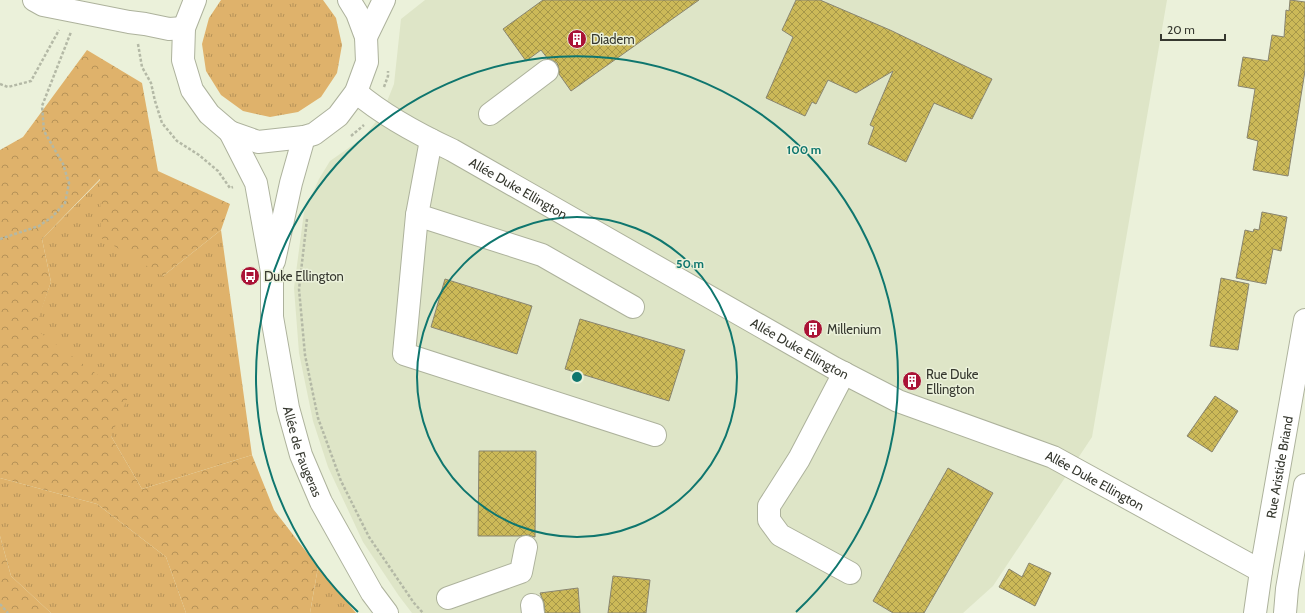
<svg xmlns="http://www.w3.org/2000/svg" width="1305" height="613" viewBox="0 0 1305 613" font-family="Cabin,sans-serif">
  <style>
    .built { fill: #dee5c7 }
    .grass { fill: url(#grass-tufts) }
    .forest { fill: url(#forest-crowns) }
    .building { fill: url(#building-cross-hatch); stroke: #898570 }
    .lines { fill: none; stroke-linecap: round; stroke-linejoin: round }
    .minor-casing { stroke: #adb29c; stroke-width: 24 }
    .path { stroke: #b4b9a6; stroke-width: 2.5; stroke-dasharray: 3 2; stroke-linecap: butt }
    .minor { stroke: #fff; stroke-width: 22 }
    .ring { fill: none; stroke: #0f766e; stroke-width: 2 }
    .labels { text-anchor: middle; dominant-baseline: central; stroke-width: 3; stroke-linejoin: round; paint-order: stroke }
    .poi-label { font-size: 13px; fill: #36382f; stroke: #ebf1da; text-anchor: start }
    .street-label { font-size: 13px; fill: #36382f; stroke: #ebf1da }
    .centre { fill: #0f766e; stroke: #ebf1da; stroke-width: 2 }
    .ring-label { font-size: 12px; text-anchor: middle; font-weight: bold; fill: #0f766e; stroke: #ebf1da; stroke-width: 3; stroke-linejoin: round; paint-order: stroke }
  </style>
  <defs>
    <pattern id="grass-tufts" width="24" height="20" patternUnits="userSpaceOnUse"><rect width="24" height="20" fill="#dfb26b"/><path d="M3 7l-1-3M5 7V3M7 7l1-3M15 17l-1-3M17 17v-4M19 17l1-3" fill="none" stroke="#b69258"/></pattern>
    <pattern id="forest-crowns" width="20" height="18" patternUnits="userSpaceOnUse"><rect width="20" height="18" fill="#dfb26b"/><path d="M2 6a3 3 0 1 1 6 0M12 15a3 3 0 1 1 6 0" fill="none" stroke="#b69258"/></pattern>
    <pattern id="building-cross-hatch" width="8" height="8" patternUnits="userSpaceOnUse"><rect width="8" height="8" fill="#ccb958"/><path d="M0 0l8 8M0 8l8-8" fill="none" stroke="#a69749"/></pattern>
  </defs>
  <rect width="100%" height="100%" fill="#ebf1da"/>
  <path class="built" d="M 425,0 L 1167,0 L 1092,437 L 993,586 L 963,613 L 412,613 L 399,596 L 363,542 L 328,467 L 313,421 L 299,353 L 294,288 L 304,212 L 319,179 L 330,161 L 363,138 L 382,114 L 394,84 L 401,19 Z"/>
  <path class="grass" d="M 221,0 L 323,0 L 336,18 L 342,45 L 337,73 L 321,97 L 298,112 L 270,117 L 243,111 L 221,95 L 206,71 L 202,44 L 209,18 Z
    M 101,179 L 163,276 L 221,230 L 252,455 L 142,489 L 111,436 L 34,329 L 51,282 L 42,239 Z
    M 0,478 L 97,504 L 166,557 L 186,613 L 51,613 L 11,576 L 0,536 Z
    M 318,567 L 356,613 L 310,613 Z"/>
  <path class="forest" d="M 87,50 L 142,83 L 158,171 L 230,204 L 221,230 L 163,276 L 101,238 L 100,179 L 42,239 L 51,282 L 35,329 L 128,397 L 111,436 L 142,489 L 252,455 L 274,510 L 318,567 L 310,613 L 186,613 L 166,557 L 97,504 L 0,478 L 0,150 L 23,137 Z
    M 0,536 L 11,576 L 51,613 L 0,613 Z"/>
  <path class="building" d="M 543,0 L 699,0 L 571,91 L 559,74 L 559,69 L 557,63 L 552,60 L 548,59 L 541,50 L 526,61 L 503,29 Z
    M 796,0 L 820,0 L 890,30 L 992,79 L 972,119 L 934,103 L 906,162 L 868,144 L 874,127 L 870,125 L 893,71 L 856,93 L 828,80 L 816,104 L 812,102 L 805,116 L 766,98 L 793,37 L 782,30 Z
    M 1290,0 L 1305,2 L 1305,71 L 1288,176 L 1253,170 L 1258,141 L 1247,138 L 1255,89 L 1238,86 L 1243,57 L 1268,61 L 1272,35 L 1284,37 L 1286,10 L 1289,11 Z
    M 1262,212 L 1287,217 L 1281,251 L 1273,249 L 1266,284 L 1236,278 L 1245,230 L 1253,232 L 1254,229 L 1259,230 Z
    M 1221,278 L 1249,284 L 1238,350 L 1210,346 Z
    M 445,279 L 532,306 L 517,354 L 431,327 Z
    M 580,319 L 685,350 L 669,401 L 565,369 Z
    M 1215,396 L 1238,411 L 1212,452 L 1187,436 Z
    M 479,451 L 536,451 L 535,537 L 528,535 L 520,536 L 478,536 Z
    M 948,468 L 993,493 L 924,613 L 893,613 L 873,601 Z
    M 1029,563 L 1051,573 L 1035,606 L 999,587 L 1009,569 L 1022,577 Z
    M 613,576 L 650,580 L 646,613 L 608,613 Z
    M 578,588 L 580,613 L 545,613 L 544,603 L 540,593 Z"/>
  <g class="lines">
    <g class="minor-casing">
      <g id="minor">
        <path d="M 34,0 L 43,5 L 129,22 L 145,24 L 169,29 L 184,28"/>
        <path d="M 195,0 L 184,28 L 183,60 L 192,90 L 209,114 L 230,132 L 258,142 L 304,137 L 314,134 L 338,116 L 356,92 L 367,62 L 366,37 L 357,13 L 349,0"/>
        <path d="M 366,37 L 384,0"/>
        <path id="s1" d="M 356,92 C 384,116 420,135 452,150 L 834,368 L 898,401 L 1053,457 L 1261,571"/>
        <path d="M 490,114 L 547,71"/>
        <path id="s2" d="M 230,132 L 256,183 L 272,272 L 272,317 L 288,408 L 301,455 L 321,502 L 372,593 L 387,613"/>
        <path d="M 431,140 L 417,215 L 404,354 L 655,435"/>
        <path d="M 417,215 L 542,255 L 633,307"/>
        <path d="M 274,261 L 291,183 L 304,137"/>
        <path d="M 844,373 L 799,459 L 769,506 L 769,520 L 780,535 L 850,573"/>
        <path d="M 448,598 L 521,572 L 526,547"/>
        <path d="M 532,605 L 533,613"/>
        <path id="s3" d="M 1255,613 L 1261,571 L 1305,320"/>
        <path d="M 1285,613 L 1287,589 L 1305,485"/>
      </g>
    </g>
    <path class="path" d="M 138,44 L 142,67 L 151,83 L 155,101 L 162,123 L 177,141 L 199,155 L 218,171 L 230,188 L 233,187
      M 0,84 L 8,87 L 31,81 L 59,30
      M 384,87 L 388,76 L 388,71
      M 351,136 L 364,125
      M 307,219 L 299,289 L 305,355 L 318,418 L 341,481 L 369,537 L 414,603 L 423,613
      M 0,239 L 39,226 L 52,217 L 65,203 L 69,183 L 63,164 L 44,131 L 42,106 L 71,32
      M 0,604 L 8,613"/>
    <use href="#minor" class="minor"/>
  </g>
  <g class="ring">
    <circle cx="577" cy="377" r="160"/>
    <path d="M358 612A321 321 0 1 1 796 612"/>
  </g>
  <defs>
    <g id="building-disc" transform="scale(1)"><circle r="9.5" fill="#aa1336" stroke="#ebf1da"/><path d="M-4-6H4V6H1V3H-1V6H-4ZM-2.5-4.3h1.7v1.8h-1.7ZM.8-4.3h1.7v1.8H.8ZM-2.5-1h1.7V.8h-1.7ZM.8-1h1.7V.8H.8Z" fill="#fff"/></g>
    <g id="bus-disc" transform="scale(1)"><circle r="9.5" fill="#aa1336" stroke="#ebf1da"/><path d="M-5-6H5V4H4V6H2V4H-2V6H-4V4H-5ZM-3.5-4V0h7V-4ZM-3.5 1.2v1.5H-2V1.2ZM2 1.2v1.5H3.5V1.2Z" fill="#fff"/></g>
  </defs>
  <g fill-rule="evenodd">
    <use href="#building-disc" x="577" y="39"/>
    <use href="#bus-disc" x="250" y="276"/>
    <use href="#building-disc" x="813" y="329"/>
    <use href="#building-disc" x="912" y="381"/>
  </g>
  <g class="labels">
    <g class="poi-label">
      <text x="591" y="39">Diadem</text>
      <text x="264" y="276">Duke Ellington</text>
      <text x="827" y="329">Millenium</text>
      <text x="926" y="374">Rue Duke<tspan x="926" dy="15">Ellington</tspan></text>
    </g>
    <g class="street-label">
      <text stroke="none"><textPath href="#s1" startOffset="189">Allée Duke Ellington</textPath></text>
      <text stroke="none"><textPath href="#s1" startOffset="513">Allée Duke Ellington</textPath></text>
      <text stroke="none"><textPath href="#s2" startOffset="331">Allée de Faugeras</textPath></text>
      <text stroke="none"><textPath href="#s3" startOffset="148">Rue Aristide Briand</textPath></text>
      <text stroke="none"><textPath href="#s1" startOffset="837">Allée Duke Ellington</textPath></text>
    </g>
  </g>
  <circle cx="577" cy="377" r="6" class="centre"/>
  <g class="ring-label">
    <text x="804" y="154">100 m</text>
    <text x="690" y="268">50 m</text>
  </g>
  <path d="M1161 34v6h64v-6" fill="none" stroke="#36382f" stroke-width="2"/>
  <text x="1167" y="34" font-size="12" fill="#36382f" stroke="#ebf1da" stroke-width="3" paint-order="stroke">20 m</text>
</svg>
